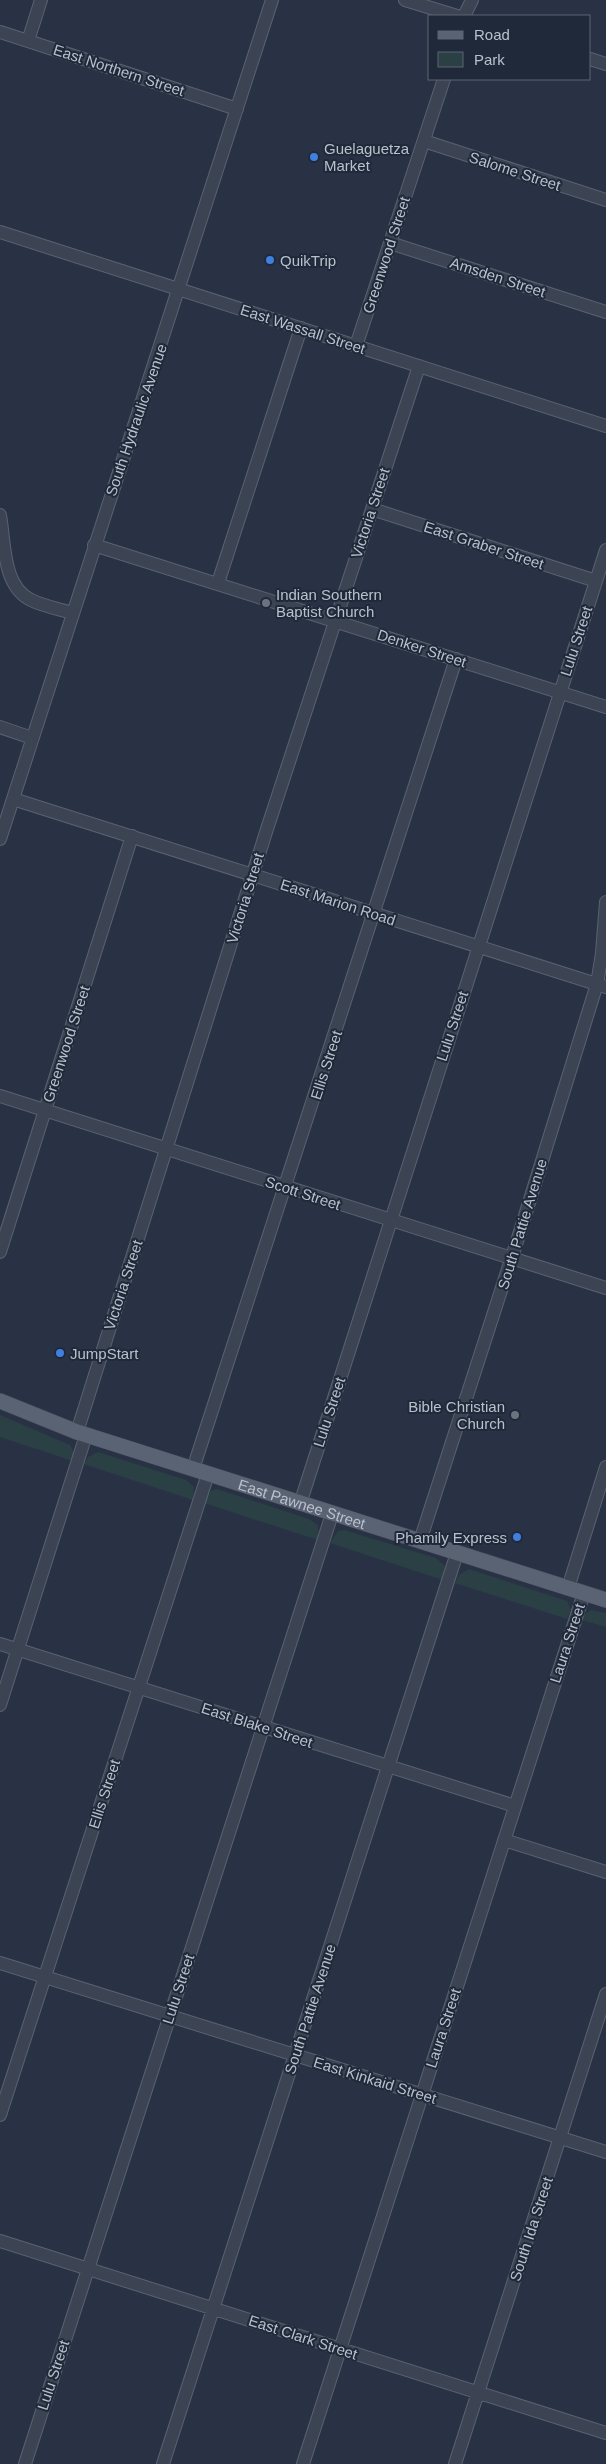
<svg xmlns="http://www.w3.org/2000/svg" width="606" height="2464" viewBox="0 0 606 2464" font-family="Helvetica,sans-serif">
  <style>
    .green { fill: #2a4045 }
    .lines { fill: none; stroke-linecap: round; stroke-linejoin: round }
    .minor-casing { stroke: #5a6271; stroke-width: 14 }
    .major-casing { stroke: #464d5d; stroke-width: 16 }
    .minor { stroke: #3c4453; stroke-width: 12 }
    .major { stroke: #5a6373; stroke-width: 15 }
    .shop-dot { fill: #3f7fe0; stroke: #202939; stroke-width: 2 }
    .worship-dot { fill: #6b7280; stroke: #202939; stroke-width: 2 }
    .labels { text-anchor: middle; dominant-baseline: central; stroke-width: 4; stroke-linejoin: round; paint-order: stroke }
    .street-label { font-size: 15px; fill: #b9c0cd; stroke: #202939 }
    .poi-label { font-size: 15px; fill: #b9c0cd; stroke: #202939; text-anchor: start }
  </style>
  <rect width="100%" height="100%" fill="#283244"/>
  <path class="green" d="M 0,1415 L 70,1445 L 74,1453 L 73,1461 L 0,1437 Z
    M 98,1452 L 186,1480 L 194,1487 L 193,1500 L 84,1464 L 88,1457 Z
    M 217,1489 L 309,1519 L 318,1525 L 318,1540 L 204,1503 L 211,1491 Z
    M 344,1530 L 436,1558 L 445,1566 L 443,1580 L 330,1543 L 338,1531 Z
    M 469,1569 L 567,1601 L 571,1610 L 567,1619 L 455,1583 L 459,1575 Z
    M 591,1610 L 606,1613 L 606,1627 L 582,1620 L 584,1615 Z"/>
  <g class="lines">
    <g class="minor-casing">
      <path id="minor" d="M 405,0 L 457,16
        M 464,16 L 472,0
        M 0,32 L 237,109
        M 28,41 L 41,0
        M 590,59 L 606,64
        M 424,141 L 606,200
        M 0,232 L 606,426
        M 390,243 L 606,312
        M 356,346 L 444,79
        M 372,509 L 596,581
        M 0,515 C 5,542 2,586 31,600 C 43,606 59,609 72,613
        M 94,545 L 606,707
        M 218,583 L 301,328
        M 0,727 L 32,738
        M 13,799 L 606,987
        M 0,839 C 89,559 182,280 272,0
        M 0,1096 L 606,1288
        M 0,1252 L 132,836
        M 77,1432 L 267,829 L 419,366
        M 193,1469 L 456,659
        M 300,1504 L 606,550
        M 420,1541 L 519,1235 L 597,984 L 602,953 L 606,902
        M 568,1588 L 606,1467
        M 0,1644 L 515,1806
        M 0,1705 L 86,1435
        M 504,1840 L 606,1872
        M 0,1963 L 606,2152
        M 0,2115 L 208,1474
        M 0,2241 L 606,2433
        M 25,2464 L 332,1514
        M 163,2464 L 457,1553
        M 303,2464 L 584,1593
        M 455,2464 L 606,1994"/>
    </g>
    <g class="major-casing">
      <g id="major">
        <path id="s1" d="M 0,1401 L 77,1432 L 606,1600"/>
      </g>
    </g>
    <use href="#minor" class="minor"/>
    <use href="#major" class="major"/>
  </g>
  <g class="shop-dot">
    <circle cx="314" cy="157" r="5"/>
    <circle cx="270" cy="260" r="5"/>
    <circle cx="60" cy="1353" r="5"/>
    <circle cx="517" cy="1537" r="5"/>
  </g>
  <g class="worship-dot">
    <circle cx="266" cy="603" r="5"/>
    <circle cx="515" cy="1415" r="5"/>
  </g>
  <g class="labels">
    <g class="street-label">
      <text transform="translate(119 70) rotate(18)">East Northern Street</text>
      <text transform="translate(515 171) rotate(18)">Salome Street</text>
      <text transform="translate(386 255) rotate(-72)">Greenwood Street</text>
      <text transform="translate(498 277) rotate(18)">Amsden Street</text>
      <text transform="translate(303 329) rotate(18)">East Wassall Street</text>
      <text transform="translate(136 420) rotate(-71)">South Hydraulic Avenue</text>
      <text transform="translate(370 513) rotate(-72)">Victoria Street</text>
      <text transform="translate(484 545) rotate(18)">East Graber Street</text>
      <text transform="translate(576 641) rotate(-72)">Lulu Street</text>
      <text transform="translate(422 648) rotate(18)">Denker Street</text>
      <text transform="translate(245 898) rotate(-73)">Victoria Street</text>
      <text transform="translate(338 902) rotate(18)">East Marion Road</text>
      <text transform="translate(452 1026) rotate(-72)">Lulu Street</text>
      <text transform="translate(66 1044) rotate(-72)">Greenwood Street</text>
      <text transform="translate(326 1065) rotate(-72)">Ellis Street</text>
      <text transform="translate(303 1193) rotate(18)">Scott Street</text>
      <text transform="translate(522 1224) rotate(-73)">South Pattie Avenue</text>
      <text transform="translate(123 1285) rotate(-72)">Victoria Street</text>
      <text transform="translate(329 1412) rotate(-72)">Lulu Street</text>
      <text stroke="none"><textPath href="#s1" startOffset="319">East Pawnee Street</textPath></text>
      <text transform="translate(567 1643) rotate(-72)">Laura Street</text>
      <text transform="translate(257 1725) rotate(18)">East Blake Street</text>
      <text transform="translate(104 1794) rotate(-72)">Ellis Street</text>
      <text transform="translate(178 1989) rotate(-72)">Lulu Street</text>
      <text transform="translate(310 2009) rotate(-72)">South Pattie Avenue</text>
      <text transform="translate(443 2028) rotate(-72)">Laura Street</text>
      <text transform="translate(375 2080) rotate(17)">East Kinkaid Street</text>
      <text transform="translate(531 2229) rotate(-72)">South Ida Street</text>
      <text transform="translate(303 2337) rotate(18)">East Clark Street</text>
      <text transform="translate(53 2375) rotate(-72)">Lulu Street</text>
    </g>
    <g class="poi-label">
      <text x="324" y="148">Guelaguetza<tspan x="324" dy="17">Market</tspan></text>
      <text x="280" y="260">QuikTrip</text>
      <text x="276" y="594">Indian Southern<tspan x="276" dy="17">Baptist Church</tspan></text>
      <text x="70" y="1353">JumpStart</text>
      <text x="505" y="1406" text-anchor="end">Bible Christian<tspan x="505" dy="17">Church</tspan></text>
      <text x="507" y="1537" text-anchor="end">Phamily Express</text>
    </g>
  </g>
  <rect x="428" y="15" width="162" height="65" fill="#202939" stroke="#5d6574"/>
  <rect x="438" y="31" width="25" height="8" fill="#5a6373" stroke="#5d6574"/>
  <text x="474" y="40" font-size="15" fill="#b9c0cd">Road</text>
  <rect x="438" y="52" width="25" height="15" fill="#2a4045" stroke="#5d6574"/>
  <text x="474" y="65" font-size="15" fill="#b9c0cd">Park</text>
</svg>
